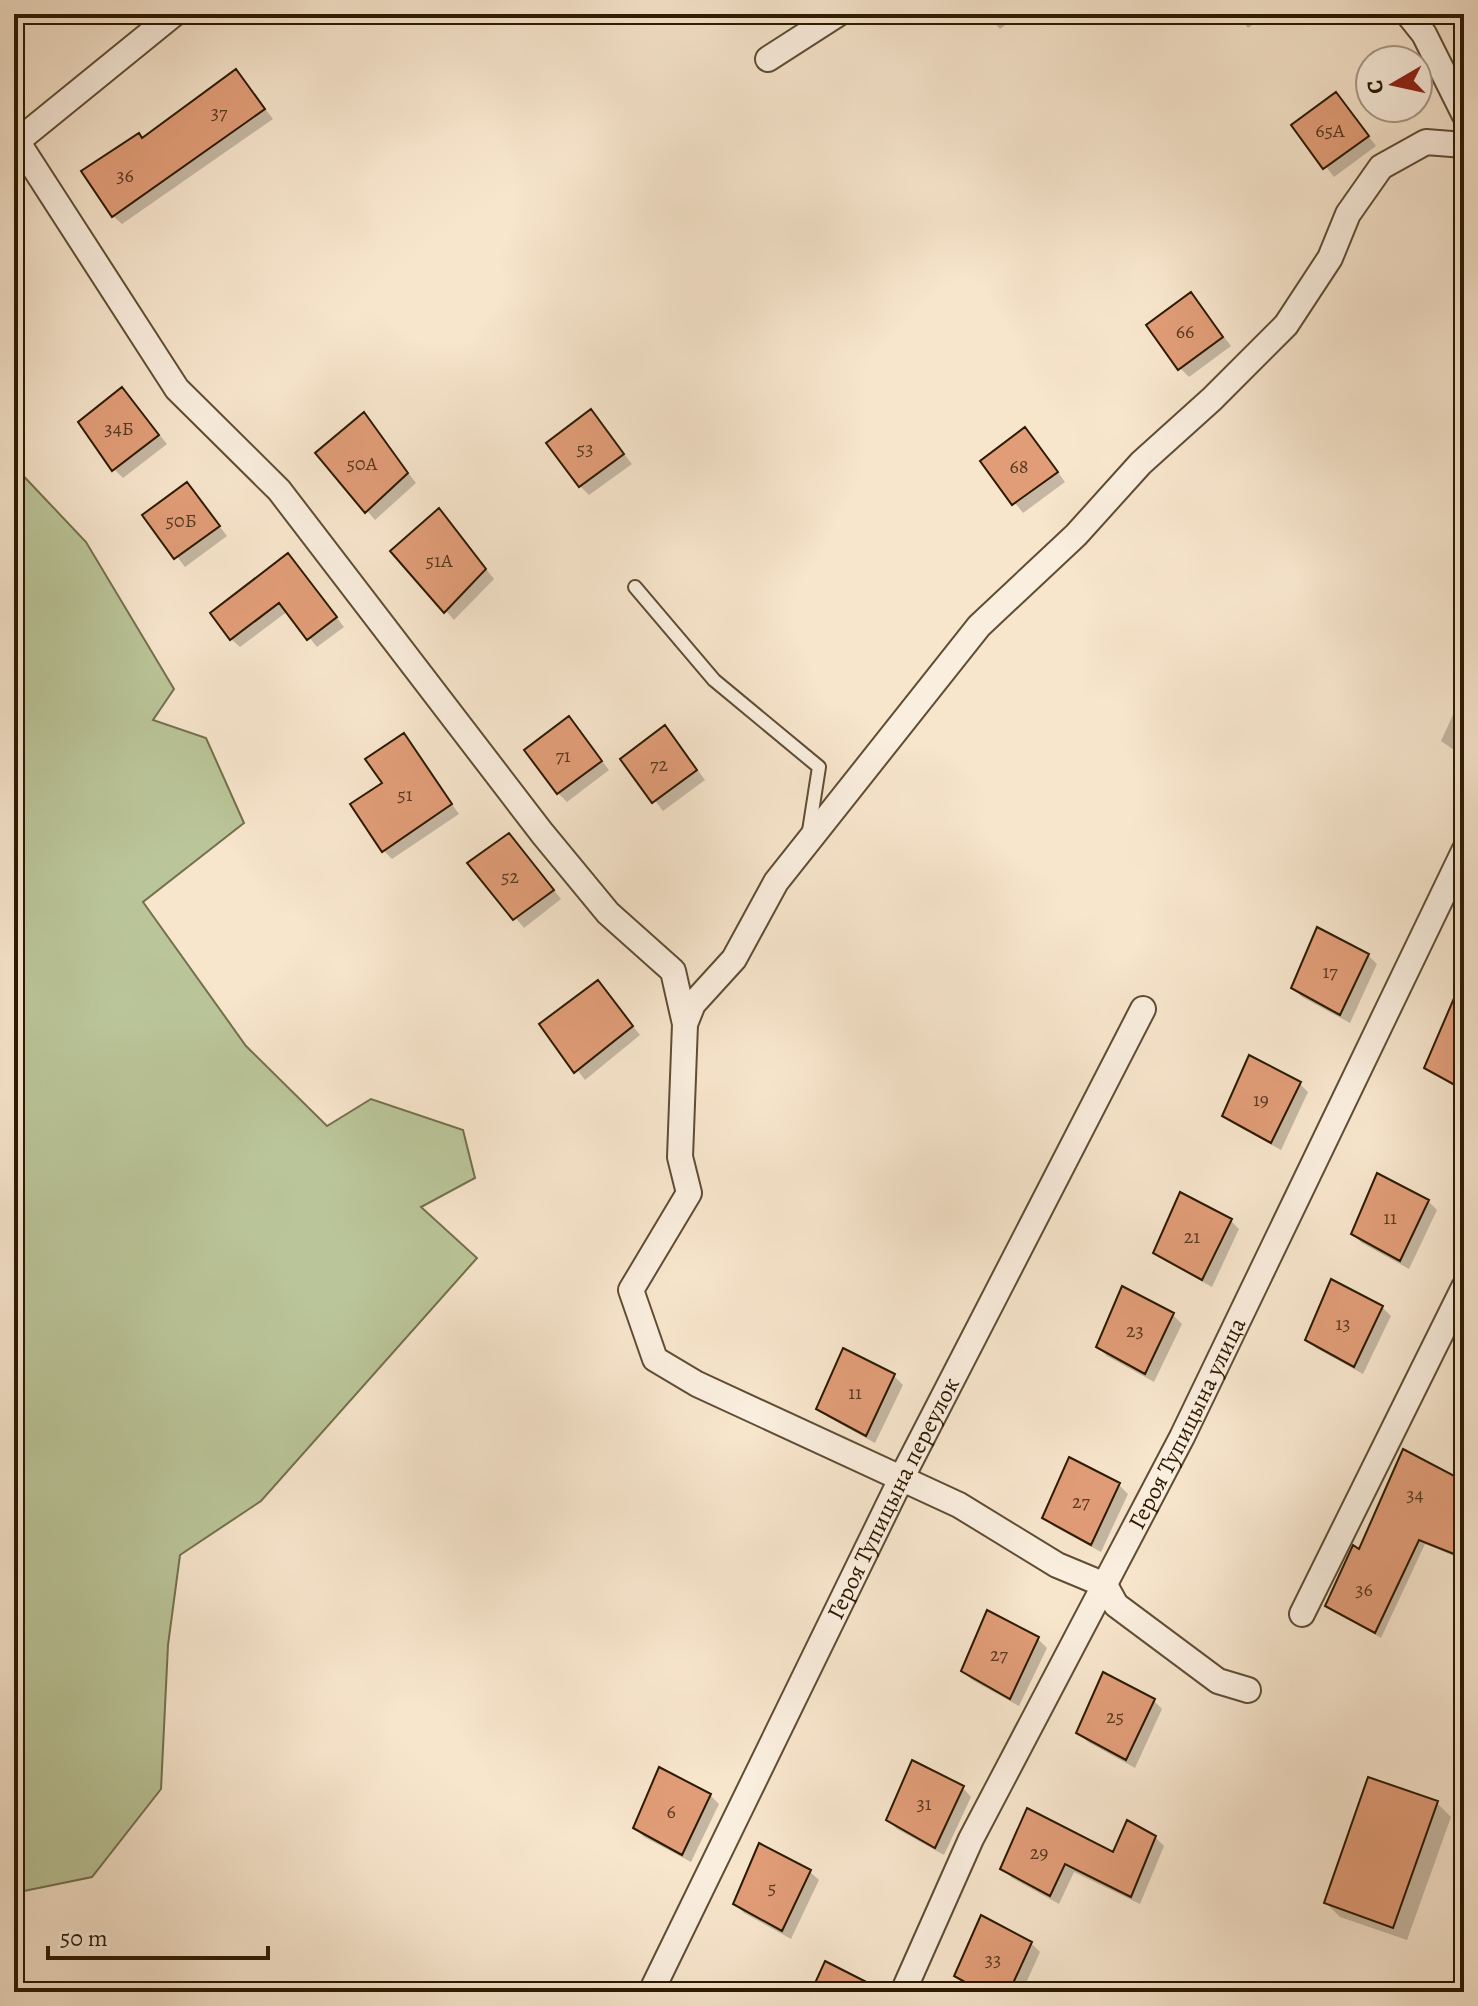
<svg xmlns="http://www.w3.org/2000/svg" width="1478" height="2006" viewBox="0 0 1478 2006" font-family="Alegreya,serif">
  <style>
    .green { fill: #bac599; stroke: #73704d; stroke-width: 2 }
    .shadow { fill: #0003 }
    .building { fill: #e19d78; stroke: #2c1a01; stroke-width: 2 }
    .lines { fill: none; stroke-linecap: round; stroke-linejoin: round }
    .service-casing { stroke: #5f4d34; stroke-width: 16 }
    .minor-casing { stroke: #5f4d34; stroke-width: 28 }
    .service { stroke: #faeede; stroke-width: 12 }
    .minor { stroke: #faeede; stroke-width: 24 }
    .labels { text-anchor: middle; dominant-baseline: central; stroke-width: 6; stroke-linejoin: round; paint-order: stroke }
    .number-label { font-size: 20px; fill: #593b1f }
    .street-label { font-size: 24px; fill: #2c1a01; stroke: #faeede }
  </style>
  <rect width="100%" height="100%" fill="#f7e5cc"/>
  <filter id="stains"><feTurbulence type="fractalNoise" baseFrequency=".0025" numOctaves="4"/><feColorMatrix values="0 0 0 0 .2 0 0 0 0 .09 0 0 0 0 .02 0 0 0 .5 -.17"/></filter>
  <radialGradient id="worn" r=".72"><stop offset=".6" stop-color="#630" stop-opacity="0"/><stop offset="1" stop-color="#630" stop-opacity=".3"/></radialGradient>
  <path class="green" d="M 14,466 L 86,542 L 174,689 L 153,720 L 206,738 L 244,823 L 143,902 L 246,1046 L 327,1126 L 371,1099 L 463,1130 L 475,1178 L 421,1207 L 477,1258 L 261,1501 L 180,1555 L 168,1645 L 161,1789 L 92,1877 L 14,1893 Z"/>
  <path class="shadow" d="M 987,14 L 1020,14 L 1000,29 Z
    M 1236,14 L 1268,14 L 1248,28 Z
    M 244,81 L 273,119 L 122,224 L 113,216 L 143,140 Z
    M 1336,94 L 1376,146 L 1334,177 L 1294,125 Z
    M 1191,294 L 1231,346 L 1189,377 L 1180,368 Z
    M 122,389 L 167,444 L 123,478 L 114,469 Z
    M 591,412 L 632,464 L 589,495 L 580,486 Z
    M 364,415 L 416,483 L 375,520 L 318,453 Z
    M 1034,439 L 1065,482 L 1023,513 L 982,461 Z
    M 187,484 L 227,536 L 185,567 L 145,515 Z
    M 448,520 L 494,579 L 454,620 L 446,611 Z
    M 296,564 L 344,627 L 317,647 L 288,611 L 240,647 L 231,639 Z
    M 1462,695 L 1464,695 L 1464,757 L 1441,741 Z
    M 569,719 L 609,770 L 567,802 L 558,793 Z
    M 403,736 L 459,814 L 392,859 L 384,851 L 384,784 Z
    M 673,737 L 705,780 L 663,811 L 623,759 Z
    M 518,845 L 561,899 L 524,928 L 470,863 Z
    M 1368,955 L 1377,964 L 1350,1023 L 1302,997 L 1293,988 Z
    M 598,982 L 640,1035 L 585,1080 L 542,1024 Z
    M 1464,1017 L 1464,1093 L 1426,1068 Z
    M 1299,1083 L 1308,1092 L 1281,1150 L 1234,1124 L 1225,1116 Z
    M 1428,1201 L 1437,1210 L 1409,1269 L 1362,1243 L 1353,1234 Z
    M 1230,1220 L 1239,1229 L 1212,1287 L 1165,1261 L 1156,1252 Z
    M 1382,1307 L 1391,1316 L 1363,1374 L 1316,1348 L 1307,1340 Z
    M 1173,1315 L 1182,1324 L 1154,1382 L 1107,1356 L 1098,1347 Z
    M 894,1376 L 903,1385 L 875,1443 L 828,1417 L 819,1408 Z
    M 1464,1483 L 1464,1560 L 1425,1544 L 1381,1638 L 1328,1606 L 1360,1552 Z
    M 1119,1485 L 1128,1494 L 1101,1552 L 1053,1526 L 1044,1517 Z
    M 1038,1639 L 1047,1648 L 1019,1706 L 972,1680 L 963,1671 Z
    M 1154,1701 L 1162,1709 L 1135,1768 L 1088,1742 L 1079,1733 Z
    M 963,1788 L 971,1797 L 944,1855 L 897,1829 L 888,1820 Z
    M 710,1795 L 719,1804 L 691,1862 L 644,1837 L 635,1828 Z
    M 1437,1803 L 1451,1817 L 1407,1940 L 1340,1917 L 1326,1903 Z
    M 1155,1837 L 1164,1846 L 1140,1904 L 1074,1872 L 1059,1904 L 1012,1878 L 1003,1869 L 1114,1855 Z
    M 810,1872 L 819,1880 L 791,1939 L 744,1913 L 735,1904 Z
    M 1031,1943 L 1040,1952 L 1022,1992 L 979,1992 L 956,1976 Z"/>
  <path class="building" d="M 236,69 L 265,109 L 112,217 L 81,171 L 139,133 L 142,138 Z
    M 1336,92 L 1369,136 L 1323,169 L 1291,125 Z
    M 1191,292 L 1223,337 L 1178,370 L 1146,325 Z
    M 122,387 L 159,435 L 112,471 L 78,422 Z
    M 591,409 L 624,454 L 579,487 L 546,443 Z
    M 364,412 L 408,473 L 365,513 L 315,453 Z
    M 1025,427 L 1058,472 L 1012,505 L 980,461 Z
    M 187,482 L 220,526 L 174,559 L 142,515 Z
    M 439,508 L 486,569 L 444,613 L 390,551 Z
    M 288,553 L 337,617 L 307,640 L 279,603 L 230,640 L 210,613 Z
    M 569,716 L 602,761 L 557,794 L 524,750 Z
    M 665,725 L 697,770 L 652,803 L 620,759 Z
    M 404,733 L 452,804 L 382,852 L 350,804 L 382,783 L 365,759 Z
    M 509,833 L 554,890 L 513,920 L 467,863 Z
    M 1317,927 L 1369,954 L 1340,1015 L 1291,988 Z
    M 1464,975 L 1464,1090 L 1424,1068 Z
    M 598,980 L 633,1026 L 574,1073 L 539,1024 Z
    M 1249,1055 L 1301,1082 L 1271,1143 L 1222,1116 Z
    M 1377,1173 L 1429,1200 L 1400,1261 L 1351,1234 Z
    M 1180,1192 L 1232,1219 L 1202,1280 L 1153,1253 Z
    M 1331,1279 L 1383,1306 L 1354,1367 L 1305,1340 Z
    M 1122,1286 L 1174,1313 L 1145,1374 L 1096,1347 Z
    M 843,1348 L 895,1374 L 866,1436 L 816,1409 Z
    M 1403,1449 L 1464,1481 L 1464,1558 L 1419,1540 L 1375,1633 L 1325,1606 L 1353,1545 L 1359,1549 Z
    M 1069,1457 L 1120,1483 L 1091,1545 L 1042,1518 Z
    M 987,1610 L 1039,1637 L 1010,1699 L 961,1671 Z
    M 1103,1672 L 1155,1699 L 1126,1760 L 1076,1733 Z
    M 912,1760 L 964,1786 L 935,1848 L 886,1820 Z
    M 659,1767 L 711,1794 L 682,1855 L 633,1828 Z
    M 1368,1777 L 1438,1801 L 1393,1928 L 1324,1903 Z
    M 1027,1808 L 1113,1852 L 1127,1820 L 1156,1836 L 1131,1897 L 1065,1864 L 1050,1896 L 1000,1869 Z
    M 759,1843 L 811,1870 L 782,1931 L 733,1904 Z
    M 981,1915 L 1032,1942 L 1009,1992 L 983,1992 L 954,1976 Z
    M 825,1961 L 886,1992 L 811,1992 Z"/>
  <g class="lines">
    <g class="service-casing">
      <path id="service" d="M 635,587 L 714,680 L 819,767 L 809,831"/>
    </g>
    <g class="minor-casing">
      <g id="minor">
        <path d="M 1408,14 L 1424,34 L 1464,114"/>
        <path d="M 768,59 L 838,14"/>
        <path d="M 17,141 L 177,389 L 279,490 L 542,833 L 608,913 L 673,971 L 685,1024"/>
        <path d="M 14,144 L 174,14"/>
        <path d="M 1302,1614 L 1464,1287"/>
        <path d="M 1248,1690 L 1218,1681 L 1116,1605 L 1105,1585 L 1057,1565 L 959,1505 L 697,1384 L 655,1359 L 631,1290 L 689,1193 L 680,1157 L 685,1024 L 693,1004 L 734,959 L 776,882 L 979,626 L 1076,535 L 1141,463 L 1212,399 L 1286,325 L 1330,258 L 1348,214 L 1381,167 L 1426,142 L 1464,145"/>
        <path id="s1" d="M 651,1992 L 902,1477 L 1143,1009"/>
        <path id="s2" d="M 903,1992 L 971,1839 L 1182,1437 L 1464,851"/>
      </g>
    </g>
    <use href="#service" class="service"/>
    <use href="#minor" class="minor"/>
  </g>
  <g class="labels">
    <g class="number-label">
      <text x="219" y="112">37</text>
      <text x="1330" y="130">65А</text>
      <text x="125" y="175">36</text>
      <text x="1185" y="331">66</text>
      <text x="119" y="428">34Б</text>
      <text x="585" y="448">53</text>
      <text x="362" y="463">50А</text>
      <text x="1019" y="466">68</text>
      <text x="181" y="520">50Б</text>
      <text x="439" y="560">51А</text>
      <text x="563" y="755">71</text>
      <text x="659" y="764">72</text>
      <text x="405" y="794">51</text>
      <text x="510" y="876">52</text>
      <text x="1330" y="971">17</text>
      <text x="1261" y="1099">19</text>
      <text x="1390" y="1217">11</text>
      <text x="1192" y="1236">21</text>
      <text x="1343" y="1323">13</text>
      <text x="1135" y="1330">23</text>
      <text x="855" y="1392">11</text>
      <text x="1415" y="1494">34</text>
      <text x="1081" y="1501">27</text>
      <text x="1364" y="1589">36</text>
      <text x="999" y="1654">27</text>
      <text x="1115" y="1716">25</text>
      <text x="924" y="1803">31</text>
      <text x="671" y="1811">6</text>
      <text x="1039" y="1852">29</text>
      <text x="772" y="1887">5</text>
      <text x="993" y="1959">33</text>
    </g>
    <g class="street-label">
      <text stroke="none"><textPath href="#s2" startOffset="636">Героя Тупицына улица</textPath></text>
      <text stroke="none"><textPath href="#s1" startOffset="550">Героя Тупицына переулок</textPath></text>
    </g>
  </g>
  <rect width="1478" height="2006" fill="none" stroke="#f7e5cc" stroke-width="48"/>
  <rect x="16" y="16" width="1446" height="1974" fill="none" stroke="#2c1a01" stroke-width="4"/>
  <rect x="24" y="24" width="1430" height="1958" fill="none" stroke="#2c1a01" stroke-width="2"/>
  <g transform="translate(1394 84) rotate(261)"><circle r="38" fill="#faeede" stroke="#a89986" stroke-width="2"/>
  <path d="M0-6L14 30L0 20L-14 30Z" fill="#8f2418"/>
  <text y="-12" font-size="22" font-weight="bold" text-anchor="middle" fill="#2c1a01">С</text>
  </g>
  <path d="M48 1946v12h220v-12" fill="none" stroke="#2c1a01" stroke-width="4"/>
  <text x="60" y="1946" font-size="24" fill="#2c1a01" stroke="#faeede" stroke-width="6" paint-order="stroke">50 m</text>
  <rect width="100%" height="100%" filter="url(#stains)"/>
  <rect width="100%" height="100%" fill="url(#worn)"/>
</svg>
